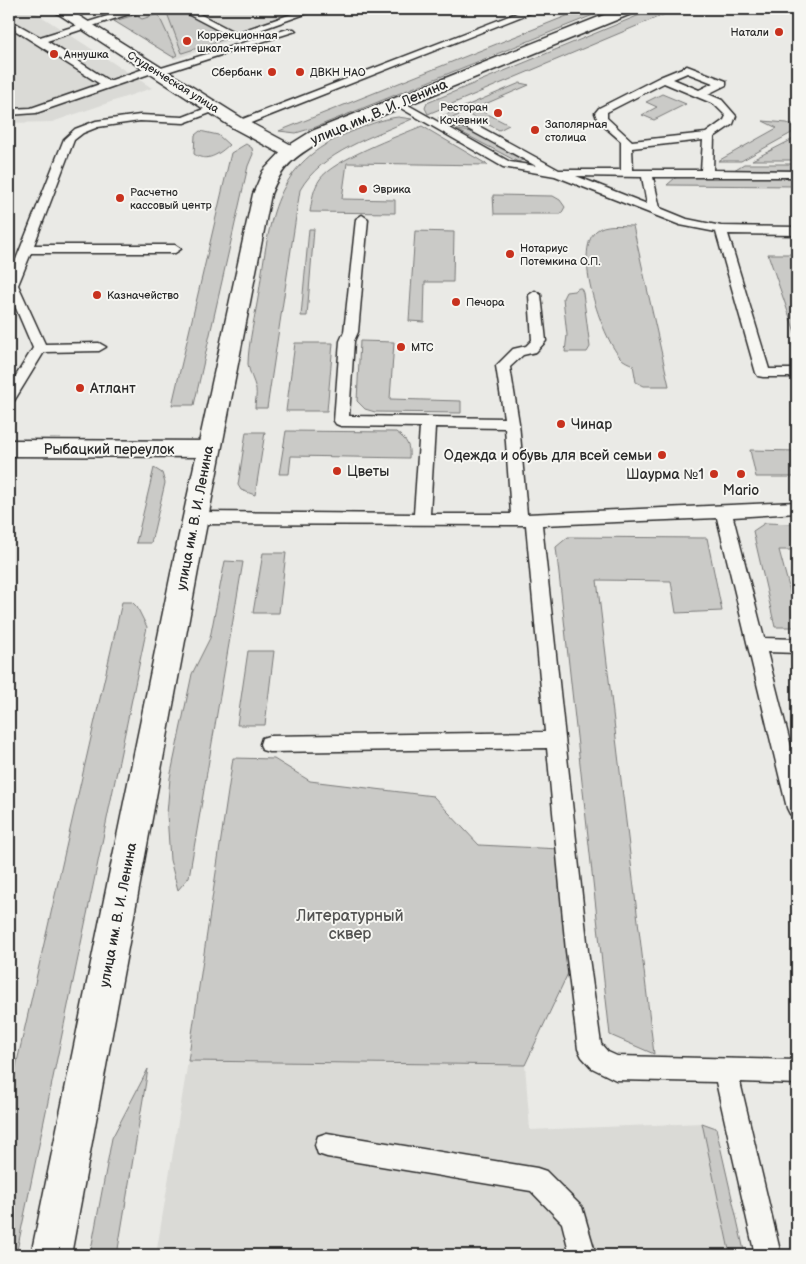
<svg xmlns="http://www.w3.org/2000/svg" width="806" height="1264" viewBox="0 0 806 1264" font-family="'Balsamiq Sans',sans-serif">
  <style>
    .built { fill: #dadad6 }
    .green { fill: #cacac7; stroke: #7a7a79 }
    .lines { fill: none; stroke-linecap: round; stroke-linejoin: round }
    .service-casing { stroke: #2b2b2b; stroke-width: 3 }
    .minor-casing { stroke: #2b2b2b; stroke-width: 3 }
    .secondary-casing { stroke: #2b2b2b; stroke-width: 3 }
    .service { fill: #f6f6f2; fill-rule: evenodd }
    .minor { fill: #f6f6f2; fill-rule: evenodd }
    .secondary { fill: #f6f6f2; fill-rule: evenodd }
    .poi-dot { fill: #c8321e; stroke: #f6f6f2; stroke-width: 2 }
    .labels { text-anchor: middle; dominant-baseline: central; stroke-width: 4; stroke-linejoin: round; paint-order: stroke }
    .far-poi-label { font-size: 11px; fill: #2b2b2b; stroke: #f6f6f2; text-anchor: start }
    .far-street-label { font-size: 11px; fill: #2b2b2b; stroke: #f6f6f2 }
    .street-label { font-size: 14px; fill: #2b2b2b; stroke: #f6f6f2 }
    .poi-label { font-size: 14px; fill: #2b2b2b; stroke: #f6f6f2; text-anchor: start }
    .near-park-label { font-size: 16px; fill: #535352; stroke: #f6f6f2 }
  </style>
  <rect width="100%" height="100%" fill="#eaeae6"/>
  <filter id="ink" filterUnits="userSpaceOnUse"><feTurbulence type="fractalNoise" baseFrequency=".02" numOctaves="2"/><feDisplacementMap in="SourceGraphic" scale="10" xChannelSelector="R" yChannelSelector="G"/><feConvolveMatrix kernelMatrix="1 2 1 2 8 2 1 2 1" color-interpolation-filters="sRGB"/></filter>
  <g filter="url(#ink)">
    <path class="built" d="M 9,9 L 30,9 L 152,88 L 52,122 L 9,123 Z
      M 93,9 L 324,9 L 175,59 Z
      M 188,1061 L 525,1065 L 530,1130 L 702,1123 L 730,1255 L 156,1255 Z"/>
    <path class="green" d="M 183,9 L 235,36 L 182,53 L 167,13 Z
      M 584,9 L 608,9 L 316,127 L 296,133 L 279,131 Z
      M 654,9 L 677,9 L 428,114 L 425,108 L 427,103 Z
      M 158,14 L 177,55 L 173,57 L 114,21 L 135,15 L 142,19 Z
      M 520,83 L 529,85 L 476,108 L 509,125 L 499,130 L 465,113 L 452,118 L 438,118 Z
      M 662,94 L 686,104 L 654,120 L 642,115 L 657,107 L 646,102 Z
      M 398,117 L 412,119 C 373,137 322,151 300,190 L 267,408 L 255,408 C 255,402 257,395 256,389 C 254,381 249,372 248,364 C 248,344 256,312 259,292 C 270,219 273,163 351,132 C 366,126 381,119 398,117 Z
      M 763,121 L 787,123 L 797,127 L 797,130 L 741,161 L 718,161 L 777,128 Z
      M 422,126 L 488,165 L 347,163 L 342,199 L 395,200 L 395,213 L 310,212 C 312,200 313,189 320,179 C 333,160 398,136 422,126 Z
      M 457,130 L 473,132 L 525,159 L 518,162 Z
      M 200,131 L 218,135 L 229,145 C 219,154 207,163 194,154 L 195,135 Z
      M 797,137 L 797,160 L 752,160 Z
      M 246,144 L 252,148 L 253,154 L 248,166 L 194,405 L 172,405 L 231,153 Z
      M 744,164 L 797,164 L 797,170 L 734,170 Z
      M 684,176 L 797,178 L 797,186 L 667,185 L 675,178 Z
      M 493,195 L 553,196 L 560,200 L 565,207 L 561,214 L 494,214 Z
      M 633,226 L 669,386 L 644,386 L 636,382 L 633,365 C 629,363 623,361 620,357 C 602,337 572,251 596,231 C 604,223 623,226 633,226 Z
      M 309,229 L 314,229 L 307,316 L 301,316 Z
      M 415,231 L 454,232 L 453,282 L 425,282 L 424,322 L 409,321 Z
      M 768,254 L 797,254 L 797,338 Z
      M 579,288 L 581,288 L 583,293 L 590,347 L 587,352 L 565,352 L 567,335 L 563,298 L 566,292 L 574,291 Z
      M 360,341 L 394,342 L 390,399 L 461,401 L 461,413 L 375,412 L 365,409 L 357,401 Z
      M 295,343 L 333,343 L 327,411 L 286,411 Z
      M 286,431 L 396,432 C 407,440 410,445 409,458 L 291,456 L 289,474 L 279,474 Z
      M 246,432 L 265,432 L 255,495 L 241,490 L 238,485 Z
      M 750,450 L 797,451 L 797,477 L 756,477 Z
      M 154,468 L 162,473 L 165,483 L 151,543 L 136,543 Z
      M 765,523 L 797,524 L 797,550 L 779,550 L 793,602 L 797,602 L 797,627 L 775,627 L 753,531 Z
      M 568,537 L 707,538 L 722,611 L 676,613 L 671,581 L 597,580 L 654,1054 L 610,1035 L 556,547 Z
      M 263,553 L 286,553 L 279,613 L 253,613 Z
      M 225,561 L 243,562 L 189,877 L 178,890 L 170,860 L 167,814 L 170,778 L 192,674 L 210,638 Z
      M 122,602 L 132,602 L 137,607 L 147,627 L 16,1255 L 9,1255 L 9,1097 Z
      M 248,651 L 274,651 L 265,725 L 237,725 Z
      M 233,758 L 274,759 L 310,781 L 433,796 L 479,845 L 560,849 L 569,971 L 525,1065 L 188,1061 Z
      M 148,1069 L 117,1255 L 90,1255 L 112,1138 Z
      M 702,1123 L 716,1128 L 745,1255 L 730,1255 Z"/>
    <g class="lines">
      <g class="service-casing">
        <path id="service" d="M 130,9 L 144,9 L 47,41 L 109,81 L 149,67 L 153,66 L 158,69 L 288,29 L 294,29 L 296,31 L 161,74 L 157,75 L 152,73 L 36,113 L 9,115 L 9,109 L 31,108 L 100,84 L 13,29 L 9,30 L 9,24 L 17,24 L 40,37 Z
          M 178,9 L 190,9 L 236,33 L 306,9 L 319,9 L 235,39 Z
          M 527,9 L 540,9 L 243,126 L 239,127 L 234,124 L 235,122 Z
          M 687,66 L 726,81 L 726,85 L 708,94 L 722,100 L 736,116 L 733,124 L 714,137 L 713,170 L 797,171 L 797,177 L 653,177 L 660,208 L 687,219 L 721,226 L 797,227 L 797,235 L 728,234 L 769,369 L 797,369 L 797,377 L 763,377 L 758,376 L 756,373 L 716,232 L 680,225 L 555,176 L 503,167 L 392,103 L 393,101 L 401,101 L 440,123 L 451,120 L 473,123 L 559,170 L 621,170 L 621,141 L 598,121 L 595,113 L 599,108 L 660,77 ZM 687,73 L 713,83 L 699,90 L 673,79 ZM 664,83 L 714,104 L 726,116 L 724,120 L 706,133 L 632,141 L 607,118 L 607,112 ZM 452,126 L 466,128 L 536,166 L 510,162 L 448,127 ZM 703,140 L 701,170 L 633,170 L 632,148 ZM 576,176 L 642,177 L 647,204 Z
          M 214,105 L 219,108 L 218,110 L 184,123 L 140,121 L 98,127 L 83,133 L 74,140 L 34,245 L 175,245 L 181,249 L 175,253 L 31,253 L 18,285 L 45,344 L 99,343 L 106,347 L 99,351 L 44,352 L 14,401 L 9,403 L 9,387 L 33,348 L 9,292 L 9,277 L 64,139 L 75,129 L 96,121 L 140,115 L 183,117 Z
          M 362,215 L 368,219 L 358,332 L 354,341 L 349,416 L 504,418 L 496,366 L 513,349 L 526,346 L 532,340 L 529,295 L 535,291 L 541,295 L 546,341 L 536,352 L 523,355 L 510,367 L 519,423 L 527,514 L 797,502 L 797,513 L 733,517 L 764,638 L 797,639 L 797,653 L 767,652 L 797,770 L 797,817 L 790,814 L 787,808 L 717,518 L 542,525 L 588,951 L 601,1044 L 608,1052 L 617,1056 L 797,1060 L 797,1084 L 740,1082 L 781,1255 L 755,1255 L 716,1082 L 616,1080 L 592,1068 L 582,1057 L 578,1049 L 566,951 L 547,748 L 269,752 L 262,750 L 260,744 L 262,738 L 269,736 L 545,732 L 526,525 L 195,524 L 189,522 L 187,518 L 189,514 L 195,512 L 414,514 L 420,427 L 341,426 L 336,424 L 334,421 L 340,341 L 344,332 L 356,219 ZM 435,427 L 505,428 L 511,514 L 430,514 Z
          M 327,1133 L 537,1168 L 546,1171 L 582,1207 L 596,1255 L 570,1255 L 562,1223 L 531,1191 L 327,1157 L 318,1154 L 315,1145 L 318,1136 Z"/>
      </g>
      <g class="minor-casing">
        <path id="minor" d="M 51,9 L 68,9 L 245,120 L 297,148 L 300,152 L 297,156 L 291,157 L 285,156 L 233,128 Z
          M 9,440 L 209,441 L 217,443 L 221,449 L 217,455 L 209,457 L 9,456 Z"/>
      </g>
      <g class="secondary-casing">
        <path id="secondary" d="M 619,9 L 638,9 L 636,12 L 324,139 C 298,155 282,164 271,194 L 202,549 L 71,1255 L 31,1255 L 176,549 L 253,194 L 263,171 L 285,148 L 312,131 Z"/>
      </g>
      <use href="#service" class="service"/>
      <use href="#minor" class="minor"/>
      <use href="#secondary" class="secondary"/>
    </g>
  </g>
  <g class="poi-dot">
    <circle cx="779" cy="32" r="5"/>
    <circle cx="187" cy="41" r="5"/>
    <circle cx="54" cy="54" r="5"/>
    <circle cx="272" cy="72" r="5"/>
    <circle cx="300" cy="72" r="5"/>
    <circle cx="498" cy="113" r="5"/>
    <circle cx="535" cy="130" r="5"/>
    <circle cx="363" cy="189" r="5"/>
    <circle cx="120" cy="198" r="5"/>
    <circle cx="510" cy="254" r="5"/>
    <circle cx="97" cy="295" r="5"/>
    <circle cx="456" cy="302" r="5"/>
    <circle cx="401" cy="347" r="5"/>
    <circle cx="80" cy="388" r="5"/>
    <circle cx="561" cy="424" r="5"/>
    <circle cx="662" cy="455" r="5"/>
    <circle cx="337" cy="471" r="5"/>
    <circle cx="714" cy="474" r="5"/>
    <circle cx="741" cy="474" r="5"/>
  </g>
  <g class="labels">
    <g class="far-poi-label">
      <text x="769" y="32" text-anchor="end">Натали</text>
      <text x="197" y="35">Коррекционная<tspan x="197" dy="13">школа-интернат</tspan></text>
      <text x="64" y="54">Аннушка</text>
      <text x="262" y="72" text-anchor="end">Сбербанк</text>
      <text x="310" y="72">ДВКН НАО</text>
      <text x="488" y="107" text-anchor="end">Ресторан<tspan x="488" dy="13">Кочевник</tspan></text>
      <text x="545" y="124">Заполярная<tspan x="545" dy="13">столица</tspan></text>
      <text x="373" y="189">Эврика</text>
      <text x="130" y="192">Расчетно<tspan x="130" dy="13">кассовый центр</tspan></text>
      <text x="520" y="248">Нотариус<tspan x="520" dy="13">Потемкина О.П.</tspan></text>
      <text x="107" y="295">Казначейство</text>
      <text x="466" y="302">Печора</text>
      <text x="411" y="347">МТС</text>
    </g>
    <g class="far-street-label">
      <text transform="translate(173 82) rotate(32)">Студенческая улица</text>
    </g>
    <g class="street-label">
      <text transform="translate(379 112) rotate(-23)">улица им. В. И. Ленина</text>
      <text x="109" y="449">Рыбацкий переулок</text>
      <text transform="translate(195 518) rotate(-79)">улица им. В. И. Ленина</text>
      <text transform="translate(118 915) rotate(-79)">улица им. В. И. Ленина</text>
    </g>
    <g class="poi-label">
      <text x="90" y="388">Атлант</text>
      <text x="571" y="424">Чинар</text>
      <text x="652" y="455" text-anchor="end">Одежда и обувь для всей семьи</text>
      <text x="347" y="471">Цветы</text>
      <text x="704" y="474" text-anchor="end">Шаурма №1</text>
      <text x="741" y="490" text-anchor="middle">Mario</text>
    </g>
    <g class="near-park-label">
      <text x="350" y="916">Литературный<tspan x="350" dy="18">сквер</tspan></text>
    </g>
  </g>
  <rect width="806" height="1264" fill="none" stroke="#f6f6f2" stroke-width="30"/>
  <rect x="15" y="15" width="776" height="1234" fill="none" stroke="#2b2b2b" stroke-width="2" filter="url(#ink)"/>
</svg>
